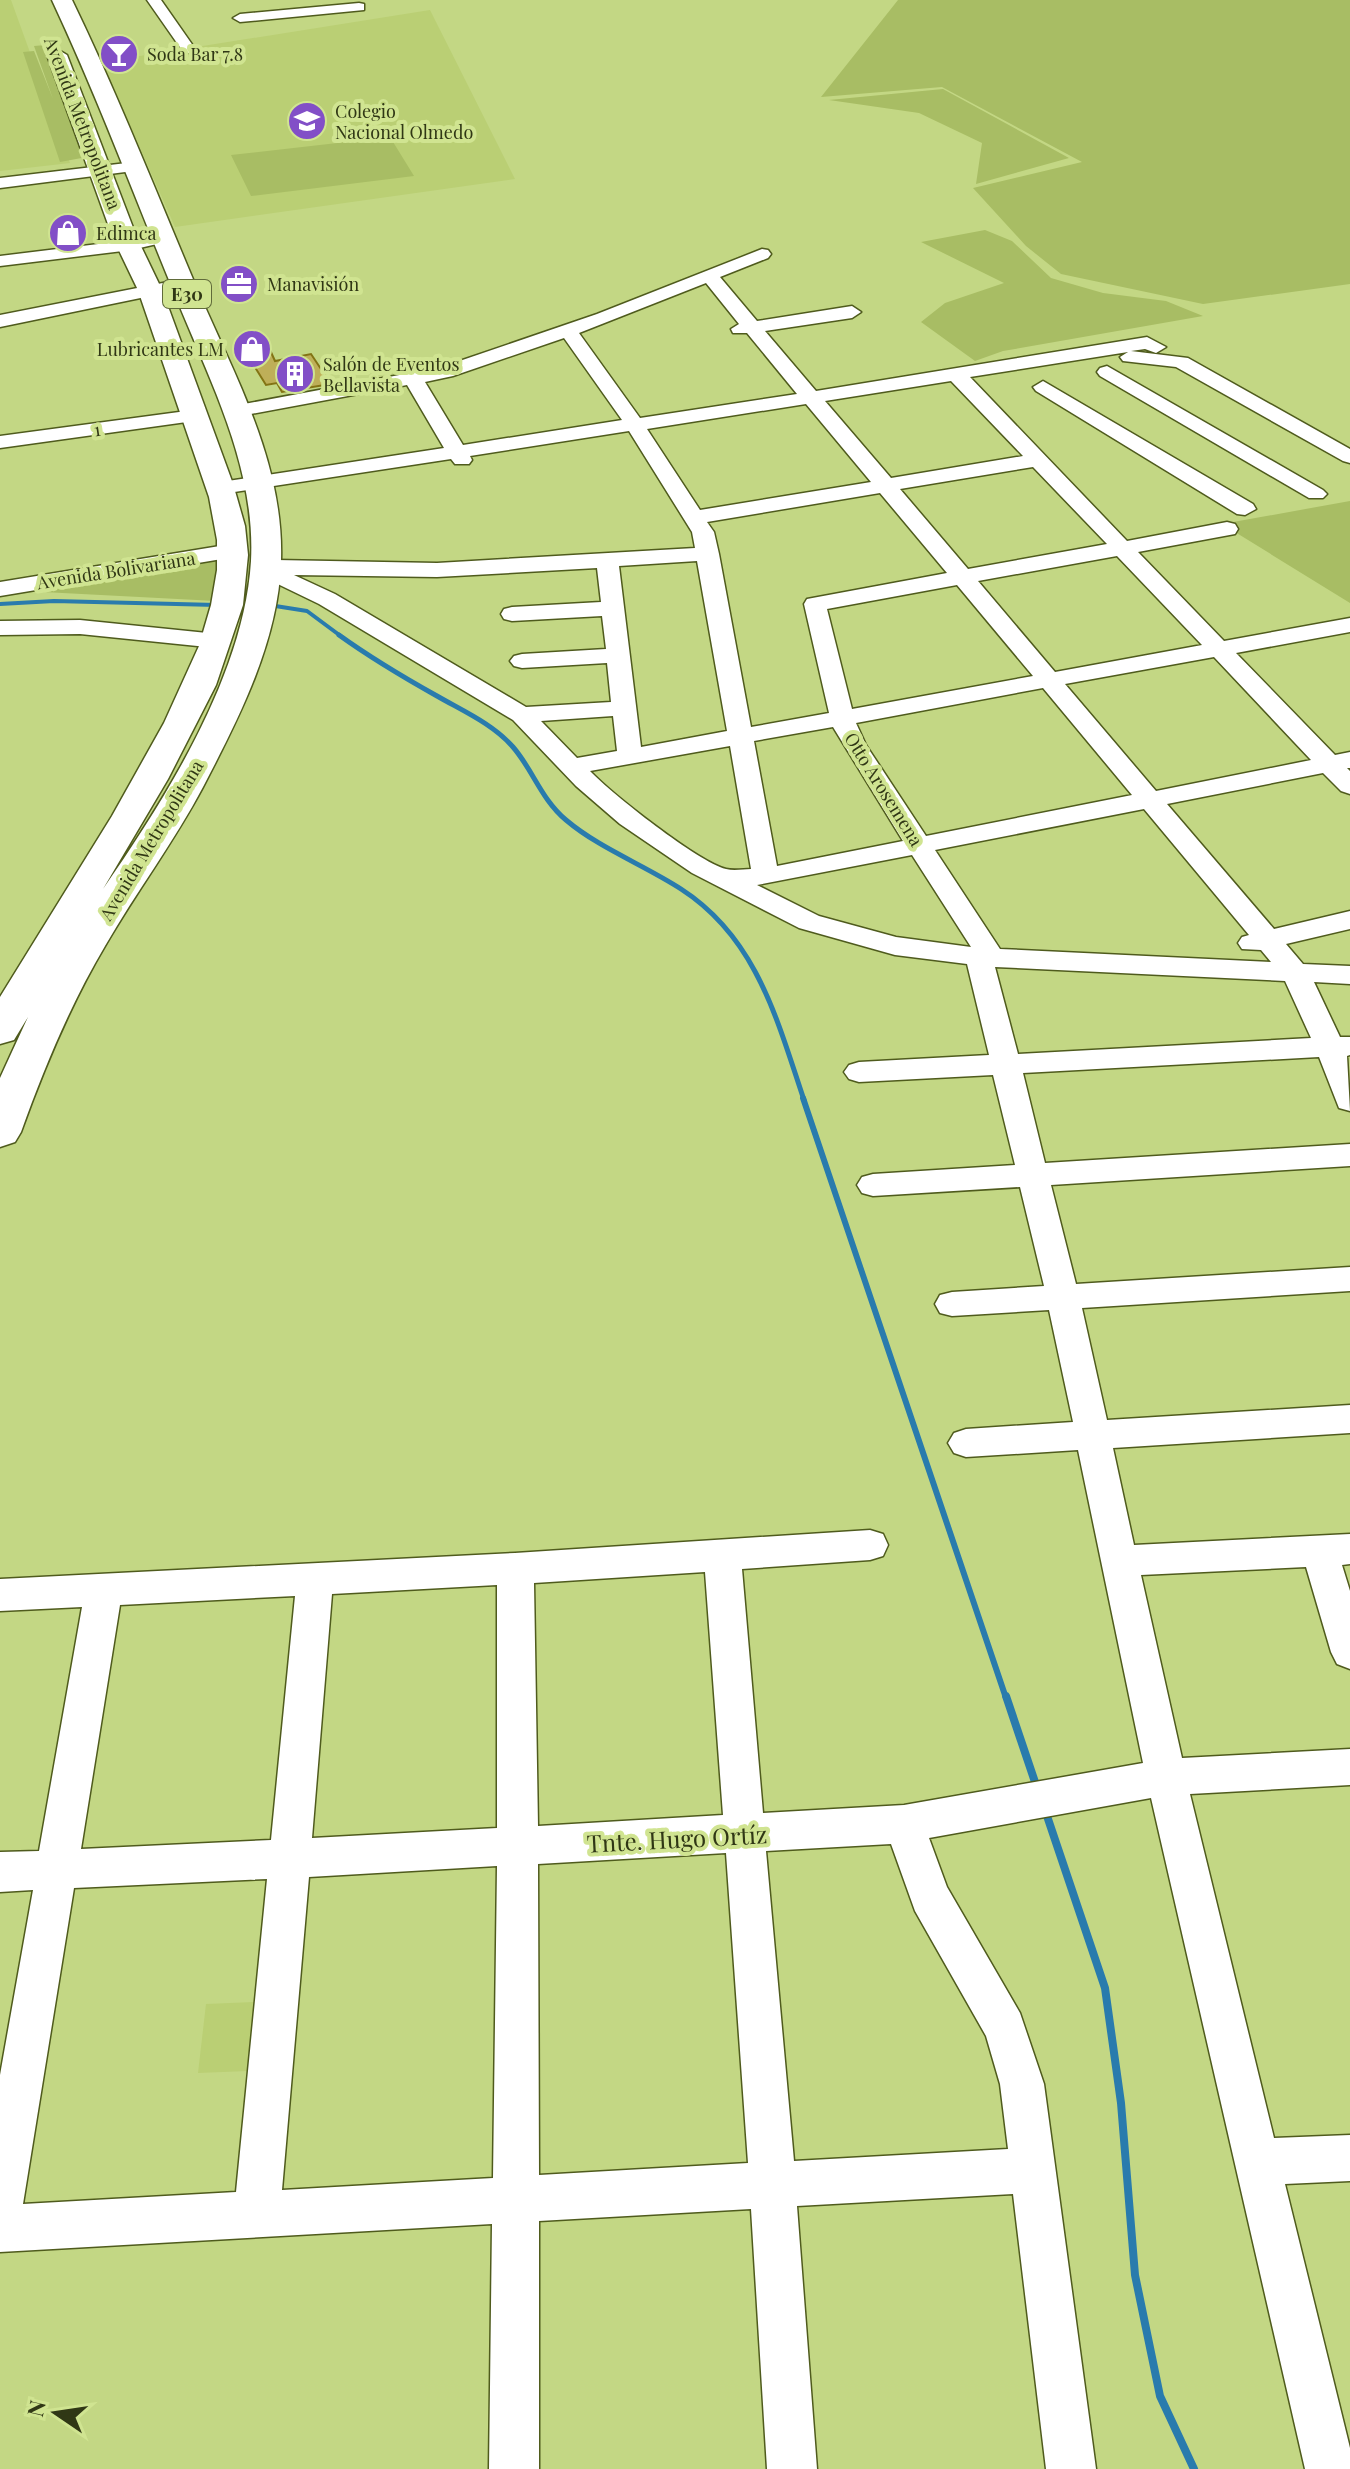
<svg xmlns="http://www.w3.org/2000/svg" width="1350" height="2469" viewBox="0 0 1350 2469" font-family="'Playfair Display',serif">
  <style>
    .built { fill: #bacf74 }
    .green { fill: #a8bd64 }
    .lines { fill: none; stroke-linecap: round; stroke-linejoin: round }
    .stream-far3 { stroke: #297bad; stroke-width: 4 }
    .stream-far2 { stroke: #297bad; stroke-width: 5 }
    .stream-far1 { stroke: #297bad; stroke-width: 6 }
    .stream { stroke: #297bad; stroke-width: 8 }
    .building { fill: #beaf58; stroke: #837414; stroke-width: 2 }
    .minor-casing { stroke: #4f5b1d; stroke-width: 3 }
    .highway-casing { stroke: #4f5b1d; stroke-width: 3 }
    .minor { fill: #fff; fill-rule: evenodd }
    .highway { fill: #fff; fill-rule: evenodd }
    .labels { text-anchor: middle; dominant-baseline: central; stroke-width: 8; stroke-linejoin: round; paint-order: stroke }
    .far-poi-label { font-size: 18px; fill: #303715; stroke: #d0e491; text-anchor: start }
    .far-street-label { font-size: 18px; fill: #303715; stroke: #d0e491 }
    .shield { fill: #d0e491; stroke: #606b3a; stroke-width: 2 }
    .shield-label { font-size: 18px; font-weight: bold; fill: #303715 }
    .near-street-label { font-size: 24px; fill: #303715; stroke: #d0e491 }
  </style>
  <rect width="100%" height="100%" fill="#c3d784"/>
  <path class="built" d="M 0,0 L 11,0 L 70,163 L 0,171 Z
    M 430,10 L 515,179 L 175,227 L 102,62 Z
    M 254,2002 L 247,2071 L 198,2073 L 206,2004 Z"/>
  <path class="green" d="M 898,0 L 1350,0 L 1350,284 L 1203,304 L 1061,274 L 1026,246 L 973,188 L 1082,162 L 942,87 L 821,97 Z
    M 46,45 L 87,157 L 60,162 L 23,52 L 34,51 L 53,99 L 34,46 Z
    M 943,89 L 1069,158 L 976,184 L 982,143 L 919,113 L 829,100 Z
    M 390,137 L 414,176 L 251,196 L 231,155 Z
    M 985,230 L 1012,241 L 1051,278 L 1103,293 L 1166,301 L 1203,316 L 1003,351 L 975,361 L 921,322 L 945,303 L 1004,283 L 921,242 Z
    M 1350,501 L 1350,603 L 1222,524 Z
    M 216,559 L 218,569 L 216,601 L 5,590 Z"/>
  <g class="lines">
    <path class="stream-far3" d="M 0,604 L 54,601 L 217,605
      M 269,605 L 307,611 L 342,637"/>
    <path class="stream-far2" d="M 339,635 C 371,658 403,677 437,696 C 463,711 493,724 513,747 C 533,770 541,799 566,820 C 599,848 644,865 681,889 C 757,938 777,1020 804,1100"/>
    <path class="stream-far1" d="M 803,1098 L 1006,1698"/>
    <path class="stream" d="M 1006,1696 L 1037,1788
      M 1045,1810 L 1105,1988 L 1121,2103 L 1135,2275 L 1160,2396 L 1194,2469"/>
  </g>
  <path class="building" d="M 265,339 L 275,361 L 311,354 L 331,384 L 282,392 L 277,383 L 266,385 L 240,343 Z"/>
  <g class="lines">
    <g class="minor-casing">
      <path id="minor" d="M 147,0 L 161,0 L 196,50 L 194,53 L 184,53 Z
        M 359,3 L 364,4 L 364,10 L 240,22 L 233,18 L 240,14 Z
        M 135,162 L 143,167 L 141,170 L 0,188 L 0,178 Z
        M 164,232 L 170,233 L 173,237 L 170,241 L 131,250 L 0,266 L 0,256 L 131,240 Z
        M 762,249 L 768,250 L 771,254 L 768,258 L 720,277 L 757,321 L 852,306 L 861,312 L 852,318 L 765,331 L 816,391 L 1147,337 L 1166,347 L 1156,353 L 1145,349 L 1131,351 L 1188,358 L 1350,449 L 1350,463 L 1343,461 L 1176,367 L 1123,361 L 1120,357 L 1128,352 L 970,377 L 1127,541 L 1227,522 L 1235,524 L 1238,529 L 1235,534 L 1138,552 L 1224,641 L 1350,618 L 1350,632 L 1236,653 L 1335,755 L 1350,752 L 1350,768 L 1347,768 L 1350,771 L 1350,794 L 1341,791 L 1323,773 L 1167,804 L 1274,929 L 1350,911 L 1350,929 L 1286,944 L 1303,964 L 1350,966 L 1350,984 L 1314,982 L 1340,1037 L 1350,1037 L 1350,1055 L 1347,1056 L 1350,1111 L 1339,1108 L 1319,1057 L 1023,1073 L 1045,1163 L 1350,1144 L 1350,1166 L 1051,1185 L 1076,1284 L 1350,1267 L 1350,1291 L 1082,1308 L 1107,1420 L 1350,1405 L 1350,1433 L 1113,1448 L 1134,1545 L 1350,1534 L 1350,1564 L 1342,1565 L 1350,1591 L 1350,1669 L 1337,1664 L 1331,1652 L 1306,1567 L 1141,1575 L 1182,1758 L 1350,1749 L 1350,1785 L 1190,1794 L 1274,2138 L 1350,2135 L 1350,2181 L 1285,2184 L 1350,2448 L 1350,2469 L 1305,2469 L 1151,1798 L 929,1838 L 947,1887 L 1020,2013 L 1044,2084 L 1096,2469 L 1046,2469 L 1013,2194 L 797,2206 L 817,2469 L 767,2469 L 751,2209 L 539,2221 L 539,2469 L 489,2469 L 492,2224 L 0,2252 L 0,2075 L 33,1890 L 0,1892 L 0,1852 L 39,1851 L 82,1607 L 0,1611 L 0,1579 L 515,1553 L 870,1530 L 883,1534 L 888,1545 L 883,1556 L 870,1560 L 742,1569 L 763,1813 L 904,1805 L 1143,1763 L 1078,1450 L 966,1457 L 954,1453 L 948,1443 L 954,1433 L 966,1429 L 1073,1422 L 1049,1310 L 952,1316 L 940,1313 L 935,1304 L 940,1295 L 952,1292 L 1044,1286 L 1020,1187 L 873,1196 L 862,1193 L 857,1185 L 862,1177 L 873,1174 L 1015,1165 L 993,1075 L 859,1082 L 849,1079 L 844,1072 L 849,1065 L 859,1062 L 989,1055 L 967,964 L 895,955 L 799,928 L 692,873 L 620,824 L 576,786 L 513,720 L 319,604 L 257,574 L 254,569 L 257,564 L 276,560 L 437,563 L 695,548 L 692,532 L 629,431 L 470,456 L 472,460 L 469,464 L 455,464 L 451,459 L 221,494 L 210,488 L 221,482 L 444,448 L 407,385 L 235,417 L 228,415 L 225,411 L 228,407 L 442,367 L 597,314 ZM 706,283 L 739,324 L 731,329 L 733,333 L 747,333 L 797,394 L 640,418 L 579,333 ZM 564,338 L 622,420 L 463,445 L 425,382 L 453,376 ZM 951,381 L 1023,456 L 891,478 L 825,401 ZM 806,404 L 871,482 L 700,510 L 647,429 ZM 1033,467 L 1107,544 L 968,569 L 900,489 ZM 880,493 L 947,573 L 807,599 L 804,604 L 829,713 L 751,727 L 719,554 L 714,532 L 707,522 ZM 1117,556 L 1202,645 L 1055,672 L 978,581 ZM 697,561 L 727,731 L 641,747 L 619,566 ZM 597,568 L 601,602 L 512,607 L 504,609 L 501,614 L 504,619 L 512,621 L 602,616 L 606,649 L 522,654 L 514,656 L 510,661 L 514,666 L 522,668 L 607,663 L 611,702 L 526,707 L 335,594 L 294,575 L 437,577 ZM 957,585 L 1033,676 L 852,709 L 827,609 ZM 1214,657 L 1311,760 L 1156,791 L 1065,684 ZM 1043,688 L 1132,795 L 926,836 L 866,745 L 856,723 ZM 613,716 L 617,751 L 577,758 L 541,721 ZM 833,727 L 903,841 L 777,866 L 754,741 ZM 730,746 L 751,869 C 744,869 734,871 726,869 C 698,862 612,794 590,771 ZM 1144,809 L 1249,935 L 1242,937 L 1238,943 L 1242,949 L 1261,950 L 1271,962 L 1000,949 L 935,850 ZM 912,855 L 971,947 L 896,937 L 819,916 L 757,885 ZM 995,967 L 1285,981 L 1311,1038 L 1018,1054 ZM 705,1572 L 723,1815 L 538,1826 L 534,1583 ZM 497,1585 L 497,1828 L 312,1838 L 332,1594 ZM 295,1596 L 271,1840 L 81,1849 L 120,1605 ZM 891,1844 L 915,1911 L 986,2036 L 1000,2084 L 1008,2149 L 794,2161 L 766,1851 ZM 726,1853 L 748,2163 L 539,2175 L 538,1864 ZM 497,1866 L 493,2178 L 282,2190 L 309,1877 ZM 267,1879 L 236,2192 L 23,2204 L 74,1888 Z
        M 183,279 L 192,284 L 189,288 L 0,327 L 0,315 Z
        M 1107,366 L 1323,490 L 1327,494 L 1323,498 L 1309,498 L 1100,376 L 1097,372 L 1100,368 Z
        M 1043,381 L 1253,504 L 1256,509 L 1245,515 L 1237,514 L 1036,391 L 1033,387 Z
        M 194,410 L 204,416 L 201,420 L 0,448 L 0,436 Z
        M 232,544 L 240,546 L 243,551 L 240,556 L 0,596 L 0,582 Z
        M 80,620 L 217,634 L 225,636 L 229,641 L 225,646 L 217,648 L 80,634 L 0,635 L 0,621 Z"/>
    </g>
    <g class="highway-casing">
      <path id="highway" d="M 52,0 L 72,0 C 117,93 155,189 195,284 C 233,373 284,461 281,560 C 279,640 239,718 203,787 C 174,842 136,892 105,946 C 70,1005 44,1068 21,1132 L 15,1142 L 0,1147 L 0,1078 L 28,1017 L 14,1040 L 0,1044 L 0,997 L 112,816 L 164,723 L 199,646 L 211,605 L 217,570 L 217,540 L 209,497 L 138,290 L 113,238 L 47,55 L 50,51 L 57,49 L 67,55 L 137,238 L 162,290 L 233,484 L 245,526 L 248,555 L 243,605 L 216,685 L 168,779 L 103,889 C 166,798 244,675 251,561 C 256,463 206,374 171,285 C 132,190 96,94 52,0 Z"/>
    </g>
    <use href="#minor" class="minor"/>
    <use href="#highway" class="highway"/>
  </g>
  <defs>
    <g id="bar-disc" transform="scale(2)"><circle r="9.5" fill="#824fc7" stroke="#d0e491"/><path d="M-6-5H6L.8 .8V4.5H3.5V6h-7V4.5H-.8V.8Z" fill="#fff"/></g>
    <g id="school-disc" transform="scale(2)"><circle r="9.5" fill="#824fc7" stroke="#d0e491"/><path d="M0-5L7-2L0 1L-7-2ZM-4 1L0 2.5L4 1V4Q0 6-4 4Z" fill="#fff"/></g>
    <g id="shop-disc" transform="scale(2)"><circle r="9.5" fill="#824fc7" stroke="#d0e491"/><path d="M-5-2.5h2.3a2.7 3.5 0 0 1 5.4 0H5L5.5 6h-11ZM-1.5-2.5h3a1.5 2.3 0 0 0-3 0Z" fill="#fff"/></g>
    <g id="office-disc" transform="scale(2)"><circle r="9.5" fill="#824fc7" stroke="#d0e491"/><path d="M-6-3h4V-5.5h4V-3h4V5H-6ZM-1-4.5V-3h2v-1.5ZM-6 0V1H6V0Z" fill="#fff"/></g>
    <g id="building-disc" transform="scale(2)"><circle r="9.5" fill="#824fc7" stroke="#d0e491"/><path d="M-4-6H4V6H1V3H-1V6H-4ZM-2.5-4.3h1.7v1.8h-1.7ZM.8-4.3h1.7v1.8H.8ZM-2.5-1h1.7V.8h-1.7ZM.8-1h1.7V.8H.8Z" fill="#fff"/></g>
  </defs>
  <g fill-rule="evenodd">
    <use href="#bar-disc" x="119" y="54"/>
    <use href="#school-disc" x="307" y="121"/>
    <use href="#shop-disc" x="68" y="233"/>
    <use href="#office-disc" x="239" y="284"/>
    <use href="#shop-disc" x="252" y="349"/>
    <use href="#building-disc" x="295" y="374"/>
  </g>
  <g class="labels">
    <g class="far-poi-label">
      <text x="147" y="54">Soda Bar 7.8</text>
      <text x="335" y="111">Colegio<tspan x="335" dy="21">Nacional Olmedo</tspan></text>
      <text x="96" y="233">Edimca</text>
      <text x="267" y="284">Manavisión</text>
      <text x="224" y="349" text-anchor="end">Lubricantes LM</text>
      <text x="323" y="364">Salón de Eventos<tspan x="323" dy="21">Bellavista</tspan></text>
    </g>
    <g class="far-street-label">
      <text transform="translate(83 123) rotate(69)">Avenida Metropolitana</text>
      <text transform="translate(97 429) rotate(-8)">1</text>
      <text transform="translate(116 570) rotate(-9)">Avenida Bolivariana</text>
      <text transform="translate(884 789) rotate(58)">Otto Arosemena</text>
      <text transform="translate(151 840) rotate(-59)">Avenida Metropolitana</text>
    </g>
    <rect class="shield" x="163" y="280" width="48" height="28" rx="6"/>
    <g class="shield-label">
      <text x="187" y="294">E30</text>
    </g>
    <g class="near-street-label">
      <text transform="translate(677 1838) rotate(-3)">Tnte. Hugo Ortíz</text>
    </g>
  </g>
  <g transform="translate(56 2413) rotate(283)" stroke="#d0e491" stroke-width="6" paint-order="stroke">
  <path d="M0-6L14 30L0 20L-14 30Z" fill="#303715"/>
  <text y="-12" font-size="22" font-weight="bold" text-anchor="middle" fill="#303715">N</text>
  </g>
</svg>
